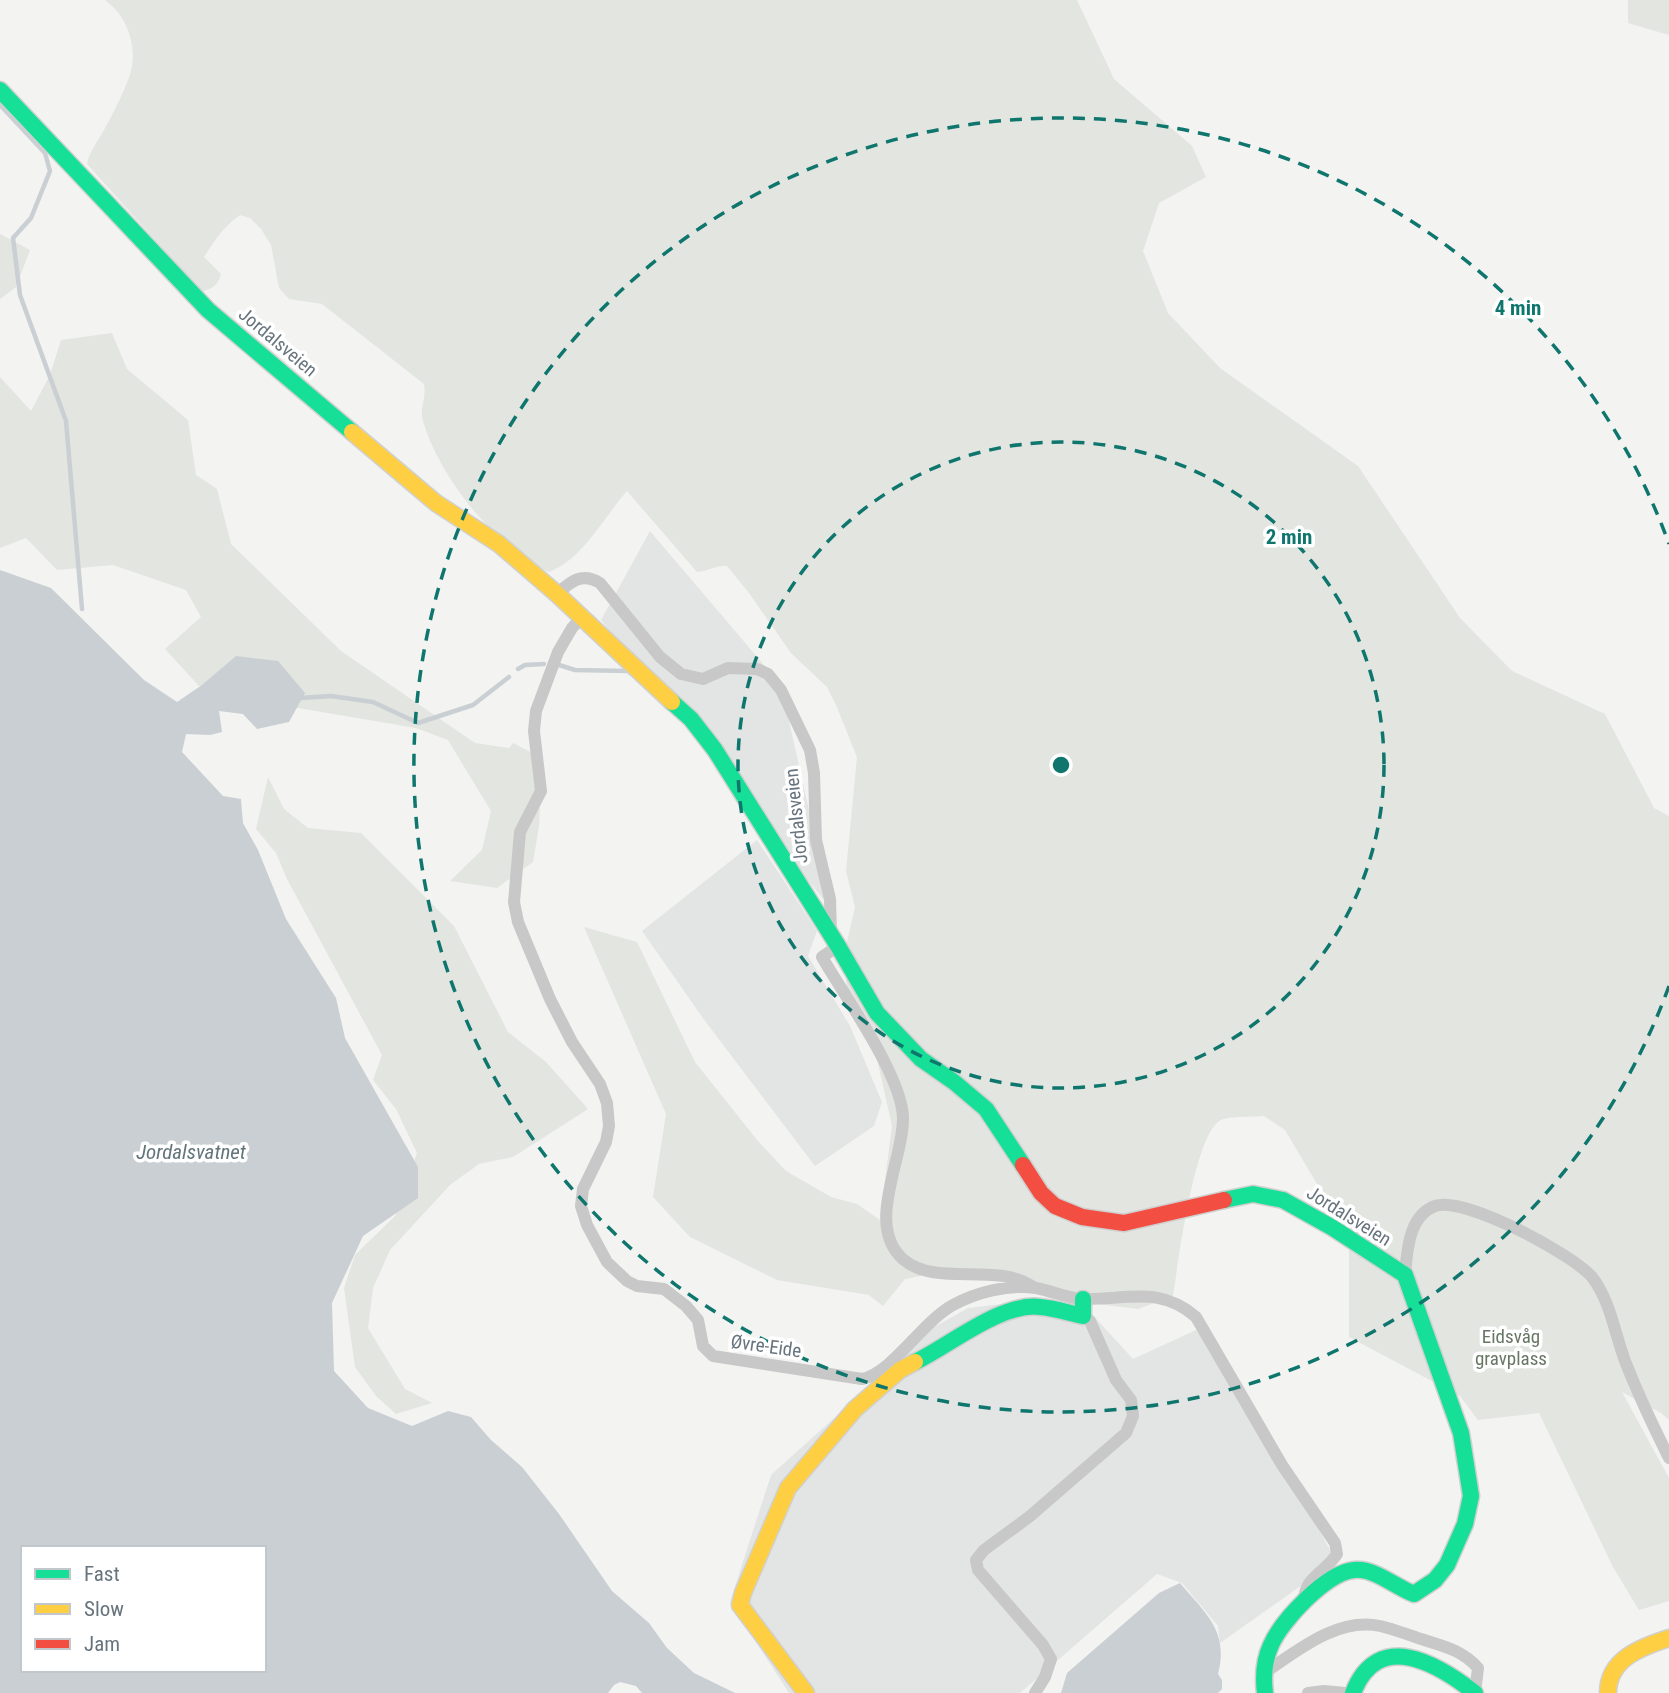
<svg xmlns="http://www.w3.org/2000/svg" width="1669" height="1693" viewBox="0 0 1669 1693" font-family="'Roboto Condensed',sans-serif">
  <style>
    .built { fill: #e3e4e4 }
    .green { fill: #e2e5e0 }
    .water { fill: #c9cfd2; fill-rule: evenodd }
    .lines { fill: none; stroke-linecap: round; stroke-linejoin: round }
    .stream { stroke: #c9cfd2; stroke-width: 4.5 }
    .fast-casing { stroke: #d0d0d0; stroke-width: 19 }
    .slow-casing { stroke: #d0d0d0; stroke-width: 19 }
    .jam-casing { stroke: #d0d0d0; stroke-width: 19 }
    .street { stroke: #c8c8c9; stroke-width: 12 }
    .fast { stroke: #16e098; stroke-width: 16 }
    .slow { stroke: #ffcf43; stroke-width: 16 }
    .jam { stroke: #f24e42; stroke-width: 16 }
    .ring { fill: none; stroke: #0f766e; stroke-width: 3.5; stroke-dasharray: 12 9 }
    .labels { text-anchor: middle; dominant-baseline: central; stroke-width: 7; stroke-linejoin: round; paint-order: stroke }
    .street-label { font-size: 19px; fill: #67747e; stroke: #fff }
    .park-label { font-size: 19px; fill: #687664; stroke: #fff }
    .water-label { font-size: 21px; font-style: italic; fill: #63757b; stroke: #fff }
    .centre { fill: #0f766e; stroke: #fff; stroke-width: 3.5 }
    .ring-label { font-size: 21px; text-anchor: middle; font-weight: bold; fill: #0f766e; stroke: #fff; stroke-width: 7; stroke-linejoin: round; paint-order: stroke }
  </style>
  <rect width="100%" height="100%" fill="#f3f3f2"/>
  <path class="built" d="M 650,531 L 781,685 L 831,909 L 601,620 Z
    M 757,840 L 817,931 L 808,956 L 850,1026 L 882,1102 L 874,1126 L 815,1166 L 705,1021 L 642,931 Z
    M 1042,1299 L 1090,1312 L 1133,1359 L 1207,1325 L 1336,1561 L 1220,1643 L 1218,1626 L 1182,1583 L 1157,1574 L 1020,1693 L 789,1693 L 730,1602 L 771,1475 L 864,1391 L 922,1334 L 968,1308 Z"/>
  <path class="green" d="M 105,0 L 1077,0 L 1114,79 L 1192,146 L 1206,177 L 1159,203 L 1143,251 L 1168,313 L 1220,368 L 1358,466 L 1460,618 L 1512,671 L 1605,714 L 1654,808 L 1669,816 L 1669,1420 L 1661,1413 L 1622,1392 L 1669,1478 L 1669,1601 L 1639,1610 L 1613,1567 L 1539,1413 L 1478,1420 L 1460,1396 L 1349,1337 L 1349,1238 L 1285,1130 L 1264,1116 C 1254,1117 1230,1116 1221,1120 C 1194,1133 1178,1265 1173,1296 L 1138,1309 L 1073,1301 L 978,1274 L 936,1273 L 905,1279 L 883,1306 L 869,1295 L 777,1280 L 690,1237 L 653,1197 L 666,1114 L 584,927 L 637,942 L 695,1062 L 757,1140 L 786,1171 L 831,1197 L 857,1204 L 880,1220 L 892,1126 L 875,1050 L 847,1002 L 845,951 L 855,907 L 846,871 L 857,757 L 836,705 L 827,687 L 791,653 L 749,593 L 727,566 C 715,565 708,571 697,572 L 627,491 C 604,517 583,559 549,572 C 496,548 439,477 423,421 C 419,409 427,397 424,384 L 322,304 L 289,299 L 279,288 L 271,245 L 261,229 L 250,218 L 240,215 C 224,226 215,240 204,257 L 221,274 C 218,285 212,290 201,291 L 87,164 C 90,150 97,143 104,130 C 112,116 130,81 132,66 C 136,41 125,14 105,0 Z
    M 1628,0 L 1669,0 L 1669,35 L 1628,23 Z
    M 0,234 L 30,250 L 16,287 L 0,299 Z
    M 112,333 L 127,369 L 188,420 L 196,475 L 217,489 L 231,544 L 341,651 L 475,743 L 509,748 L 513,743 L 542,758 L 539,826 L 533,862 L 497,888 L 450,881 L 482,850 L 491,811 L 448,740 L 416,728 L 298,708 L 250,705 L 199,686 L 165,649 L 201,617 L 186,590 L 113,565 L 57,570 L 26,538 L 0,548 L 0,377 L 31,411 L 50,375 L 61,340 Z
    M 268,777 L 284,809 L 308,828 L 361,833 L 454,926 L 508,1032 L 546,1062 L 588,1109 L 513,1157 L 479,1164 L 450,1185 L 390,1250 L 373,1288 L 368,1328 L 405,1389 L 432,1403 L 396,1414 L 376,1396 L 355,1367 L 344,1288 L 355,1255 L 395,1216 L 417,1153 L 396,1109 L 373,1080 L 382,1055 L 287,879 L 276,853 L 256,829 Z"/>
  <path class="water" d="M 0,570 L 51,588 L 144,680 L 177,702 L 202,685 L 236,656 L 278,661 L 305,693 L 289,722 L 257,729 L 243,714 L 219,711 L 222,732 L 210,735 L 186,734 L 182,752 L 223,796 L 241,799 L 243,823 L 258,850 L 286,919 L 336,998 L 345,1038 L 418,1167 L 418,1198 L 363,1236 L 332,1303 L 334,1371 L 368,1408 L 412,1426 L 448,1411 L 471,1417 L 491,1440 L 522,1467 L 559,1514 L 612,1591 L 649,1623 L 667,1648 L 694,1673 L 735,1693 L 642,1693 L 636,1686 L 620,1682 L 614,1685 L 608,1693 L 0,1693 ZM 23,1548 L 264,1548 L 264,1670 L 23,1670 Z
    M 1180,1583 C 1206,1614 1229,1631 1218,1674 L 1222,1680 L 1222,1689 L 1218,1693 L 1061,1693 L 1067,1673 L 1159,1593 Z"/>
  <g class="lines">
    <path class="stream" d="M 0,105 L 45,153 L 50,171 L 31,218 L 13,238 L 20,295 L 66,421 L 82,609
      M 559,665 L 575,670 L 628,671 L 630,673
      M 518,669 L 525,665 L 544,664
      M 300,698 L 331,696 L 373,702 L 418,723 L 473,705 L 509,677"/>
    <g class="fast-casing">
      <path id="fast" d="M 0,90 L 208,310 L 352,432
        M 672,702 L 691,719 L 715,750 L 838,946 L 877,1013 L 921,1059 L 954,1082 L 986,1109 L 1023,1165
        M 1224,1200 L 1253,1194 L 1283,1200 L 1333,1228 L 1405,1275 L 1461,1433 L 1471,1496 L 1465,1524 L 1447,1565 L 1435,1580 L 1414,1594 C 1395,1587 1375,1568 1354,1570 C 1326,1573 1282,1620 1271,1645 C 1264,1660 1263,1677 1265,1693
        M 915,1362 C 949,1346 1001,1302 1040,1307 C 1054,1308 1069,1313 1083,1316 L 1083,1299
        M 1353,1693 C 1378,1628 1438,1664 1475,1693"/>
    </g>
    <g class="slow-casing">
      <path id="slow" d="M 352,432 L 436,503 L 499,544 L 557,594 L 672,702
        M 806,1693 L 740,1605 L 743,1593 L 788,1488 L 855,1409 L 900,1370 L 915,1362
        M 1608,1693 C 1608,1659 1641,1647 1669,1638"/>
    </g>
    <g class="jam-casing">
      <path id="jam" d="M 1023,1165 L 1041,1193 L 1055,1206 L 1082,1217 L 1124,1223 L 1224,1200"/>
    </g>
    <path class="street" d="M 557,594 C 571,581 582,572 600,583 L 660,657 L 681,674 L 703,679 L 728,668 L 757,669 L 768,674 L 781,690 L 810,750 L 814,773 L 816,840 L 830,899 L 831,934
      M 581,618 L 572,628 L 558,652 L 536,711 L 534,731 L 541,791 L 520,832 L 514,902 L 518,922 L 550,999 L 572,1042 L 600,1084 L 607,1103 L 609,1126 L 606,1142 L 583,1189 L 581,1206 L 587,1225 L 607,1262 L 627,1281 L 637,1286 L 664,1289 L 686,1306 L 698,1320 L 703,1346 L 713,1356 L 862,1379 C 892,1373 922,1322 953,1305 C 977,1292 1009,1284 1036,1288 C 1052,1291 1067,1298 1083,1299 C 1127,1300 1159,1285 1196,1317 L 1282,1465 L 1335,1543 L 1337,1554 C 1325,1573 1303,1577 1304,1603
      M 838,946 L 822,957 C 845,997 901,1074 903,1117 C 904,1160 864,1226 904,1260 C 937,1287 994,1262 1032,1286
      M 1405,1275 C 1407,1253 1408,1216 1435,1206 C 1465,1196 1572,1254 1592,1277 C 1610,1300 1615,1334 1625,1361 C 1638,1394 1653,1426 1669,1458
      M 1264,1673 C 1297,1651 1337,1617 1380,1626 C 1394,1629 1408,1635 1421,1639 C 1443,1646 1462,1650 1478,1668 L 1475,1693
      M 1035,1693 L 1045,1677 L 1051,1659 L 1043,1645 L 978,1570 L 976,1560 L 984,1550 L 1029,1517 L 1126,1433 L 1133,1416 L 1131,1400 L 1116,1380 L 1090,1321 L 1083,1316
      M 1308,1693 L 1324,1691 L 1345,1693"/>
    <use href="#fast" class="fast"/>
    <use href="#slow" class="slow"/>
    <use href="#jam" class="jam"/>
  </g>
  <g class="ring">
    <circle cx="1061" cy="765" r="323"/>
    <path d="M1669 986A647 647 0 1 1 1669 544"/>
  </g>
  <g class="labels">
    <g class="street-label">
      <text transform="translate(278 342) rotate(40)">Jordalsveien</text>
      <text transform="translate(796 816) rotate(-96)">Jordalsveien</text>
      <text transform="translate(1349 1216) rotate(32)">Jordalsveien</text>
      <text transform="translate(766 1346) rotate(8)">Øvre-Eide</text>
    </g>
    <g class="park-label">
      <text x="1511" y="1336">Eidsvåg<tspan x="1511" dy="22">gravplass</tspan></text>
    </g>
    <g class="water-label">
      <text x="191" y="1152">Jordalsvatnet</text>
    </g>
  </g>
  <circle cx="1061" cy="765" r="10" class="centre"/>
  <g class="ring-label">
    <text x="1518" y="315">4 min</text>
    <text x="1289" y="544">2 min</text>
  </g>
  <rect x="21" y="1546" width="245" height="126" fill="#ffffff" stroke="#c2c7cb" stroke-width="2"/>
  <rect x="35" y="1569" width="35" height="10" fill="#16e098" stroke="#c2c7cb" stroke-width="2"/>
  <text x="84" y="1581" font-size="21" fill="#67747e">Fast</text>
  <rect x="35" y="1604" width="35" height="10" fill="#ffcf43" stroke="#c2c7cb" stroke-width="2"/>
  <text x="84" y="1616" font-size="21" fill="#67747e">Slow</text>
  <rect x="35" y="1639" width="35" height="10" fill="#f24e42" stroke="#c2c7cb" stroke-width="2"/>
  <text x="84" y="1651" font-size="21" fill="#67747e">Jam</text>
</svg>
